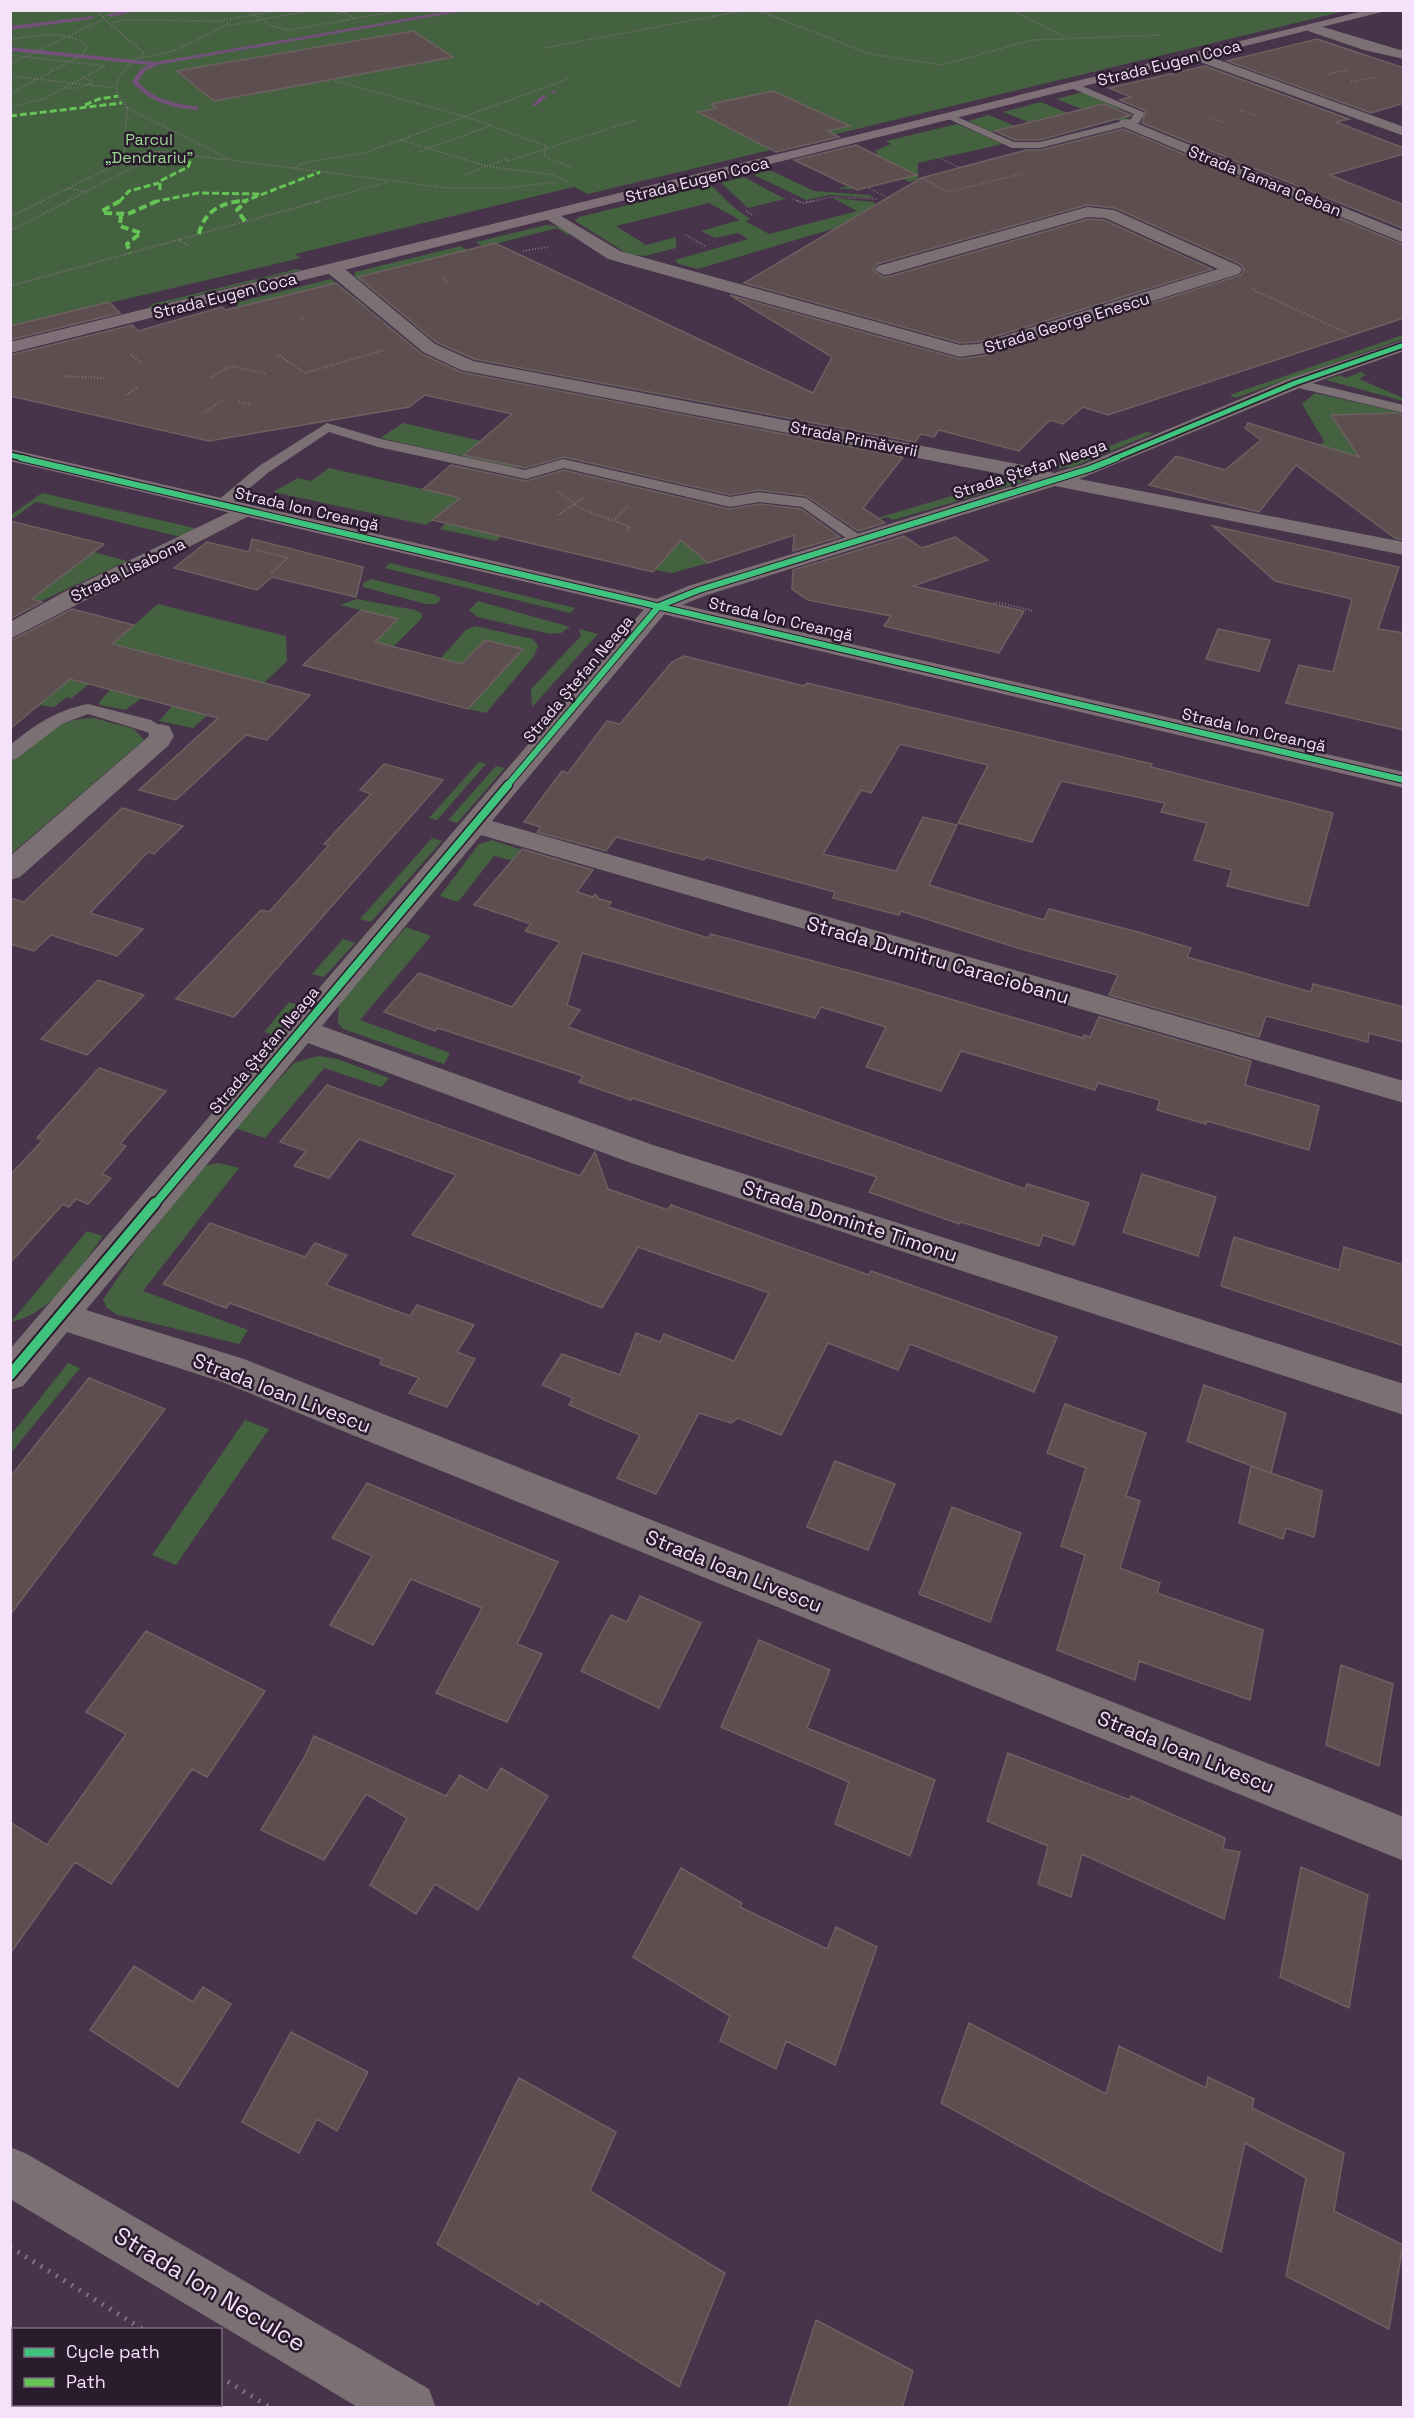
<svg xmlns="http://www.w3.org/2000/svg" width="1414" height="2418" viewBox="0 0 1414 2418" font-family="'Space Grotesk',sans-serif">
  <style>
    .green { fill: #446240 }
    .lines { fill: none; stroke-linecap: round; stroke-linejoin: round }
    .stream { fill: #74517b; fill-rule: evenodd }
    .building { fill: #5d4f4f; stroke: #6e6061; stroke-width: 1.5 }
    .path-far2 { stroke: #7f737a; stroke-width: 1.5; stroke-dasharray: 1 2; stroke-linecap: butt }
    .path-far1 { stroke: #7f737a; stroke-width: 2; stroke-dasharray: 1 2; stroke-linecap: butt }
    .path { stroke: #7f737a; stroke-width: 5; stroke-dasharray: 2 7; stroke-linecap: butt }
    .lane { fill: #7b7073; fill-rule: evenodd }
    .street { fill: #7b7073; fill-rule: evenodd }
    .secondary { fill: #7f7077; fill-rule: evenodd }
    .primary { fill: #7e6f77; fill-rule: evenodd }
    .quiet-far1 { stroke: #66c356; stroke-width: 3; stroke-dasharray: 7 3; stroke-linecap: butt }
    .quiet { stroke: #66c356; stroke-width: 4; stroke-dasharray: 8 4; stroke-linecap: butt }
    .cycleway-far3-casing { stroke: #2a1b2d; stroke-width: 8 }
    .cycleway-far2-casing { stroke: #2a1b2d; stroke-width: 8 }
    .cycleway-far1-casing { stroke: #2a1b2d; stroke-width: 11 }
    .cycleway-casing { stroke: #2a1b2d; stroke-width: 14 }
    .cycleway-far3 { stroke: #40c37c; stroke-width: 5 }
    .cycleway-far2 { stroke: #40c37c; stroke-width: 6 }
    .cycleway-far1 { stroke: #40c37c; stroke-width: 8 }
    .cycleway { stroke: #40c37c; stroke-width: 10 }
    .labels { text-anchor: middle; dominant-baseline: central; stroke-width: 5; stroke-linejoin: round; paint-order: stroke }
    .far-street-label { font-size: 16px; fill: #f6e1fa; stroke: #2a1b2d }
    .far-park-label { font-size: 16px; fill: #9cd893; stroke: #2a1b2d }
    .street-label { font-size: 20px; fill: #f6e1fa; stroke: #2a1b2d }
    .near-street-label { font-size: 24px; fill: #f6e1fa; stroke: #2a1b2d }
  </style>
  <rect width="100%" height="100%" fill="#47344a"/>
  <path class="green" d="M 10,11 L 1345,11 L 588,194 L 574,187 L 295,254 L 301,258 L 11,326 Z
    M 1079,93 L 1086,93 L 1133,115 L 1123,121 L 1109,119 L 1129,113 L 1104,104 L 1082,109 L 1056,99 Z
    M 1041,102 L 1067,113 L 1028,122 L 1003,112 Z
    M 989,115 L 1015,126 L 992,132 L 968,121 Z
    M 957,124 L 1003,144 L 918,163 L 918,179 L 909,182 L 902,178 L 855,189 L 837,189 L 907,171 L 878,155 L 875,151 L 891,144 L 886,141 Z
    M 764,171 L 772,171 L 814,191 L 868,195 L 875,198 L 830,195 L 806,200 L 754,175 Z
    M 744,177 L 785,199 L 748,208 L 721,183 Z
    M 711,185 L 731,205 L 750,219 L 745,221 L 769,234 L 857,211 L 833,198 L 874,202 L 876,207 L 886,213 L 698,269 L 679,264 L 675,260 L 748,239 L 738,233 L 715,238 L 701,231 L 740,220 L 709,203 L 616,226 L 646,245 L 676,237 L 676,248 L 644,256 L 628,254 L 575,221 L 579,217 Z
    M 547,225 L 560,227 L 570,233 L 568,235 L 557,228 L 483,247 L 476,242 Z
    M 461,246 L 467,250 L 381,296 L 354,276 L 355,272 Z
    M 297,269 L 302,270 L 147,308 L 153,304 Z
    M 331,279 L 367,307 L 357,310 L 325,285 L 239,307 L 235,303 Z
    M 1403,335 L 1403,339 L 1235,398 L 1230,395 Z
    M 1361,372 L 1366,375 L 1359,379 L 1403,398 L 1403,401 L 1326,380 L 1340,375 L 1346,378 Z
    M 1315,393 L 1403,413 L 1331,416 L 1354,449 L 1377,466 L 1321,445 L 1324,441 L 1302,404 Z
    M 403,423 L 525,451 L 535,449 L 516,468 L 380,438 Z
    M 1146,432 L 1154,433 L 1073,467 L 1050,469 Z
    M 329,468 L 508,508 L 530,508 L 496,541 L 440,529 L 446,523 L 433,520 L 426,525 L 273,492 L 298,478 L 311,481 Z
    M 1016,477 L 1023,482 L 893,520 L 887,517 L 870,522 L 874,526 L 857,531 L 850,526 Z
    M 42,493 L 194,528 L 196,529 L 185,538 L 36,502 L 11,520 L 11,515 Z
    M 649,498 L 683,541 L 708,563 L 672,573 L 655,570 L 667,556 L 671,541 Z
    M 94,552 L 127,561 L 11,615 L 55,562 L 75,567 Z
    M 390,563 L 575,608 L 570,613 L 385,568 Z
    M 371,579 L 436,595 L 441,598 L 437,604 L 426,604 L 363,587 L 363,583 Z
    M 357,599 L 415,610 L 422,614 L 422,618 L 394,646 L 375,642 L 398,619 L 340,605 Z
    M 478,601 L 570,627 L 561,633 L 550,634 L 478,617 L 469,610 Z
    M 158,604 L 286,636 L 287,661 L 265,682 L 264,689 L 225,700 L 193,728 L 159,721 L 172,706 L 231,675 L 112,644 Z
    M 475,626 L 533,639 L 538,646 L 534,656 L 486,713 L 468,709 L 522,649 L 485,640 L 462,664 L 441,658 L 466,630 Z
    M 579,629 L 598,634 L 532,707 L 531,689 L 581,636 Z
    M 70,679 L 89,684 L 72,698 L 67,697 L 54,707 L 39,705 Z
    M 111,689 L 142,698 L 125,710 L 100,705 L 99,702 Z
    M 94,718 L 134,729 L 144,740 L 11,854 L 11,760 C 37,739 58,718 94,718 Z
    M 479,762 L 486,764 L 437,820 L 429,818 Z
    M 496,766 L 505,768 L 457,823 L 448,820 Z
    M 432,838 L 442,841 L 371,922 L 360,919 Z
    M 492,840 L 565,864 L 559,872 L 494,856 L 458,902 L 440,896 L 479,844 Z
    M 406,927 L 431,936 L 360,1020 L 450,1053 L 444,1064 L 343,1029 L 338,1023 L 339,1004 Z
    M 343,939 L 355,943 L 324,977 L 312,974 Z
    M 289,1002 L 300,1006 L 274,1035 L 264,1032 Z
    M 318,1056 L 337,1059 L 389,1078 L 381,1087 L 324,1068 L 265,1138 L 234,1128 L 294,1063 Z
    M 219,1163 L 239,1168 L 143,1291 L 248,1330 L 239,1344 L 118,1315 L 107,1308 L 103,1300 L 135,1252 L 204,1166 Z
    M 87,1231 L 103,1236 C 78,1270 55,1312 11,1322 Z
    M 68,1363 L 80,1368 L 11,1453 L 11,1435 Z
    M 245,1420 L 269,1429 L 176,1565 L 152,1555 Z"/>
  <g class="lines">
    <path class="stream" d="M 128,10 L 142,10 L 110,17 L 107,15 Z
      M 456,10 L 470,10 L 157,65 L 145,71 L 138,82 C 155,101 175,103 199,107 L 197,110 C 172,108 149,102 132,82 L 141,69 L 149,65 L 10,51 L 10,47 L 156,62 Z
      M 94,16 L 92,19 L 10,30 L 10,26 Z
      M 554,90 L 556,93 L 550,92 L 551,91 Z
      M 542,95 L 547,96 L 536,106 L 532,106 Z"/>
  </g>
  <path class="building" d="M 413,31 L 453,57 L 214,101 L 177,71 Z
    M 1317,39 L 1404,68 L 1404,103 L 1371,113 L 1227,61 Z
    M 1205,66 L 1349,119 L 1336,122 L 1404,148 L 1404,154 L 1330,175 L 1404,205 L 1404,229 L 1142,123 L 1146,111 L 1120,100 L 1131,97 L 1109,88 Z
    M 773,91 L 850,126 L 827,131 L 839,137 L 776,152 L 698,112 L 717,108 L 711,104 Z
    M 1103,104 L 1131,115 L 1040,140 L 1015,140 L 995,131 Z
    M 1123,129 L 1404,245 L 1404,318 L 1108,415 L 1083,407 L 1063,424 L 1050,420 L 1019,451 L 939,430 L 934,437 L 921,434 L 915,442 L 474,359 L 436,342 L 358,277 L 495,243 L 813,393 L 832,357 L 730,295 L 960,359 L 987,355 L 1241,275 L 1244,270 L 1240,264 L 1115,208 L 1087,205 L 877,264 L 873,270 L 883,277 L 891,276 L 1088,219 L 1104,220 L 1212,269 L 978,342 L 960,343 L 744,283 L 921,178 L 1026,150 L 1041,150 Z
    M 856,145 L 917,175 L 857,190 L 794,160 Z
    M 336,283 L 422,354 L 461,372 L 903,457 L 863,508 L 885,523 L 858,531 L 806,496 L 759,490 L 730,495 L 564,457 L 525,468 L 464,455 L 512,414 L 425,395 L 409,407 L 209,441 L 10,396 L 10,355 L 132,325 L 138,331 L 222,307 L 226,310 Z
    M 109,302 L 120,313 L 10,340 L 10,326 Z
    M 1396,413 L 1404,415 L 1404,540 L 1395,538 L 1296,465 L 1259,512 L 1149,485 L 1176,456 L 1225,470 L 1261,440 L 1245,428 L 1248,423 L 1359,457 L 1331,415 Z
    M 451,465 L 526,481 L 564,470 L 729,509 L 759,504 L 801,509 L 840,537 L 793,551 L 794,535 L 708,563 L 681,540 L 653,572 L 432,520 L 460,498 L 423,489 Z
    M 10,521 L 104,544 L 32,599 L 42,602 L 10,619 Z
    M 1213,526 L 1399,567 L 1378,629 L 1404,633 L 1404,730 L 1286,703 L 1299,665 L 1333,672 L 1352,599 L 1275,581 Z
    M 904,536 L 922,548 L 955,537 L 988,560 L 913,586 L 1024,611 L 999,653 L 884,626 L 891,616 L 808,600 L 792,589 L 793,570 Z
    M 252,539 L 363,567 L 356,597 L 272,577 L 257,590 L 174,568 L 207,542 L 249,552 Z
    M 72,609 L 134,625 L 112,644 L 310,695 L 267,740 L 246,735 L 176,800 L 139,790 L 218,718 L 70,679 L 10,729 L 10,641 Z
    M 361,610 L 398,619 L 375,642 L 462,664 L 485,640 L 523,649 L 468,709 L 303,665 Z
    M 1218,629 L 1270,640 L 1259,671 L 1206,659 Z
    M 684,656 L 804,686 L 807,683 L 1152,764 L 1151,767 L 1333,813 L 1308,906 L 1227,886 L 1232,870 L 1194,860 L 1207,823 L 1161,812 L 1165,803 L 1061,781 L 1032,842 L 958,823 L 988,765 L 900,744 L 871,793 L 861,790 L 823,854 L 896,871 L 923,817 L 957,825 L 929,885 L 1044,920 L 1049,909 L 1138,932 L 1191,948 L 1187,957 L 1311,992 L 1313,984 L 1404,1007 L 1404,1042 L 1369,1033 L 1368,1042 L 1266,1016 L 1259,1037 L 1109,995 L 1118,975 L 1021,949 L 901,911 L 899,915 L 833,898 L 835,892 L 706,857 L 704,860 L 616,837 L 606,851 L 537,832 L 541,827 L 524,822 L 562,771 L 568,773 L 607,721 L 620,724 L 672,662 Z
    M 384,764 L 443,780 L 234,1017 L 176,999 L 261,910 L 269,912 L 329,845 L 324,844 L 371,794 L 360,790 Z
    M 122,808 L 183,826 L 154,854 L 148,852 L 90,913 L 143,929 L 117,956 L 51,935 L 34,951 L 10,944 L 10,898 L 24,902 Z
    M 522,849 L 593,870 L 577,892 L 593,897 L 595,894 L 599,899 L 611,902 L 608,907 L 708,938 L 711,934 L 892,982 L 1083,1038 L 1084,1035 L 1090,1037 L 1099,1017 L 1251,1061 L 1245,1085 L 1319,1106 L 1309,1150 L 1207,1121 L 1206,1124 L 1157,1110 L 1160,1100 L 1098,1083 L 1095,1090 L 961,1051 L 941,1091 L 866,1067 L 886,1027 L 821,1007 L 815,1018 L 582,953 L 567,1005 L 580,1010 L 568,1027 L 1025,1189 L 1027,1184 L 1089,1203 L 1074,1245 L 1043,1235 L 1039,1246 L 961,1222 L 959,1224 L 869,1192 L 877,1177 L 632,1098 L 631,1100 L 579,1082 L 583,1076 L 438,1028 L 435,1031 L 384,1012 L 419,973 L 512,1007 L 560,942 L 525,931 L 531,924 L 474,905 Z
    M 98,980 L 144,995 L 87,1055 L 41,1039 Z
    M 99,1068 L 166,1091 L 120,1144 L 126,1146 L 102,1174 L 111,1178 L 88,1204 L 76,1199 L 69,1207 L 63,1204 L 10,1263 L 10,1175 L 43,1140 L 37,1138 Z
    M 327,1085 L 580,1176 L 595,1152 L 608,1189 L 668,1210 L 671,1205 L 869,1275 L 871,1271 L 1057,1337 L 1034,1392 L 910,1344 L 898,1370 L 828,1343 L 781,1435 L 738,1418 L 731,1423 L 699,1413 L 656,1494 L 617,1478 L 640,1435 L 569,1405 L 573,1398 L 542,1385 L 562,1354 L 620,1375 L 636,1333 L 660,1342 L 664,1334 L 734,1361 L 769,1293 L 638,1247 L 602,1308 L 412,1235 L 456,1175 L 359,1139 L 329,1178 L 294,1166 L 306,1151 L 280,1142 Z
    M 1142,1174 L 1216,1197 L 1198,1256 L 1123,1232 Z
    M 210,1223 L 305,1257 L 315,1243 L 347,1255 L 326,1285 L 410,1316 L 417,1305 L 474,1325 L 457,1352 L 475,1359 L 447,1407 L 409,1393 L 419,1378 L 380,1364 L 382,1359 L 230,1303 L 226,1308 L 163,1284 Z
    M 1234,1237 L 1339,1270 L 1344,1247 L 1404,1265 L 1404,1346 L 1221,1286 Z
    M 89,1378 L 165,1409 L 10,1615 L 10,1477 Z
    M 1204,1385 L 1286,1413 L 1271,1473 L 1322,1491 L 1314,1537 L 1286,1528 L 1283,1539 L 1239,1523 L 1251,1466 L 1270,1473 L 1187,1441 Z
    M 1065,1404 L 1146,1433 L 1126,1496 L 1140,1501 L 1120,1568 L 1160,1583 L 1157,1593 L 1263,1630 L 1250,1700 L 1139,1661 L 1135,1680 L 1057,1650 L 1085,1555 L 1061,1546 L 1086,1468 L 1047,1453 Z
    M 835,1461 L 895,1484 L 868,1550 L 807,1527 Z
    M 367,1483 L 558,1562 L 517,1644 L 542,1654 L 507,1722 L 436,1693 L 482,1608 L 411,1579 L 373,1645 L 330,1625 L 372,1556 L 332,1538 Z
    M 952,1507 L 1021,1533 L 990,1622 L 919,1594 Z
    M 640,1596 L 701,1623 L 659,1708 L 581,1671 L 611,1615 L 627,1622 Z
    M 146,1631 L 265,1691 L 207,1777 L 192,1769 L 111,1884 L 75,1862 L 10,1954 L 10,1822 L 47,1845 L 126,1734 L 86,1712 Z
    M 759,1640 L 830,1670 L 807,1728 L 935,1780 L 910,1856 L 835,1824 L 849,1782 L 721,1727 Z
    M 1341,1665 L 1393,1684 L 1379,1766 L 1326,1745 Z
    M 314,1736 L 446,1796 L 460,1775 L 487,1791 L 501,1768 L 548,1796 L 478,1910 L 435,1884 L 416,1914 L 370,1885 L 407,1818 L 366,1794 L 324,1860 L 261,1830 L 304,1758 Z
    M 1008,1753 L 1130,1800 L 1131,1796 L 1225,1838 L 1223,1849 L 1240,1852 L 1224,1919 L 1082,1854 L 1071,1897 L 1038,1884 L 1048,1846 L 987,1821 Z
    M 1301,1867 L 1368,1895 L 1349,2008 L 1280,1977 Z
    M 681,1868 L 742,1903 L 740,1907 L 827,1949 L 836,1927 L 877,1947 L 835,2065 L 786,2041 L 776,2069 L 720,2041 L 730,2016 L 633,1957 Z
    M 134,1966 L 193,2002 L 203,1987 L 231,2004 L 178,2087 L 90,2030 Z
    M 969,2023 L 1106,2094 L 1119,2046 L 1206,2088 L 1208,2077 L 1254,2099 L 1252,2108 L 1344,2153 L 1334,2211 L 1403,2245 L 1389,2329 L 1286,2276 L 1306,2178 L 1245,2143 L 1221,2252 L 1097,2189 L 941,2103 Z
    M 291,2032 L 368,2072 L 337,2131 L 317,2119 L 299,2153 L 242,2122 Z
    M 519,2078 L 616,2132 L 590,2191 L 725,2273 L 679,2387 L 540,2300 L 538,2305 L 437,2244 Z
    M 816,2320 L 913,2371 L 902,2408 L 788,2408 Z"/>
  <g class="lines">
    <path class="path-far2" d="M 247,10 L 272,26 L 289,30 L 403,10
      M 340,10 L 355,19
      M 757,10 L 870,54 L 942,65 L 1032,40 L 1161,35
      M 1011,10 L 1065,37
      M 336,14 L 351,11
      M 103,17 L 120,10
      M 224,20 L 280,10
      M 109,23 L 125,20 L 225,21
      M 227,23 L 231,25 L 315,10
      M 10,40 C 36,35 66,29 88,46 L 83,54 L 10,94
      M 544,48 L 748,10
      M 10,55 L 105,66 L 43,99 L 10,107
      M 140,58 L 171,52 L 229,24
      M 10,64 L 104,19
      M 1329,74 L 1348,70
      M 10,76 L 116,88
      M 335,81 L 464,116 L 546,146 L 544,156 L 571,168
      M 1351,82 L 1375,77
      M 65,88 L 81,88 L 93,82 L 83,78
      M 127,108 L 231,160 L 447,188 L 505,188 L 555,182
      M 1240,110 L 1255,115
      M 1211,118 L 1225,123
      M 401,140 L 486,166 L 553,175 L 567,182
      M 164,152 L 228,160
      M 419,152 L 490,126
      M 942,159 L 960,168
      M 293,168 L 307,162 L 364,153 L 568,79
      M 465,175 L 504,159 L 508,161 L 636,120
      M 922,178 L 949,192 L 1024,173
      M 68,188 L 87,192
      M 869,188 L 890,199
      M 793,199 L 801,202
      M 40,202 L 124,161 L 127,108 L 117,93 L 117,81 L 125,69 L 144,53 L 94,10
      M 66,202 L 164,152 L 146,151 L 124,161
      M 315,202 L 388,182
      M 807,202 L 832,197 L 878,199"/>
    <path class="path-far1" d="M 797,201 L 803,203 L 815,201
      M 746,211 L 754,216
      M 10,217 L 43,201
      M 10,231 L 69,201
      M 686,235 L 705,246
      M 179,240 L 189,246
      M 523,251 L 548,247
      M 442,278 L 449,283
      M 10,286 L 320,201
      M 1252,289 L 1349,334
      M 301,318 L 304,320
      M 277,354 L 305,373 L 384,350
      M 131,355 L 142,364
      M 61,376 L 106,378
      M 211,377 L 231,366 L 267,374
      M 126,395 L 138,387
      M 239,402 L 251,405
      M 205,412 L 223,400
      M 558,492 L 582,509 L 630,527 L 626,531
      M 558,515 L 585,497
      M 615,519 L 628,506
      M 256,550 L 288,558 L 270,574
      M 994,604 L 996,602 L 1034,611"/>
    <path class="path" d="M 10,2247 L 144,2330
      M 220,2377 L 271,2408"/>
    <path class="lane" d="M 1075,83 L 1145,113 L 1139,123 L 1040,148 L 1012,148 L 944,117 L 953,115 L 1014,142 L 1040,142 L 1131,119 L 1134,114 L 1071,88 L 1070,86 Z
      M 1295,379 L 1404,405 L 1404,413 L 1290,386 L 1288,383 Z
      M 327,423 L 381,439 L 525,470 L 563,459 L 730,497 L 759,492 L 806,498 L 867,540 L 865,543 L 853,543 L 802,507 L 759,502 L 730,507 L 564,468 L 526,479 L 378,447 L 329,432 L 269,472 L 227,507 L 217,507 L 214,504 L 217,501 L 259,466 Z
      M 88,704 L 151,720 L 169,731 L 160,736 L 88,714 L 62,724 L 16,759 L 10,760 L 10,745 C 35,725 56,710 88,704 Z"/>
    <path class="street" d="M 1313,24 L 1404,51 L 1404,59 L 1364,50 L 1308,31 L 1308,25 Z
      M 1197,52 L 1404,127 L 1404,136 L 1192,59 L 1190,56 Z
      M 1126,119 L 1404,232 L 1404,243 L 1121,126 L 1119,123 L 1121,120 Z
      M 1087,207 L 1114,210 L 1239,266 L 1242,270 L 1239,274 L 986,353 L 960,357 L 608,259 L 542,216 L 550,211 L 556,213 L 620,251 L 960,345 L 978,344 L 1218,269 L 1105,218 L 1088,217 L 890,274 L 884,275 L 875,270 L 878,266 Z
      M 334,264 L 340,265 L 435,344 L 473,361 L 1023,465 L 1054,473 L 1082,465 L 1288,379 L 1404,340 L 1404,351 L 1302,387 L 1079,479 L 1404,542 L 1404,555 L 1055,486 L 707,595 L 667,611 L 492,821 L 1404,1081 L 1404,1103 L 481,835 L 322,1026 L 653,1145 L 1404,1384 L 1404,1415 L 631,1163 L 308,1043 L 86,1310 L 244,1359 L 1404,1817 L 1404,1861 L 222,1382 L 67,1332 L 23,1386 L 10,1390 L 10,1349 L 651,601 L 691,585 L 1032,480 L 461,370 L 423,352 L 328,273 L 325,269 Z
      M 246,504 L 253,506 L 257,510 L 253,514 L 10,639 L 10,622 L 64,592 Z
      M 160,724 L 169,726 L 174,736 L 168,746 L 20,877 L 10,880 L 10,856 L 149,736 L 148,731 L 151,726 Z
      M 10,2147 L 27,2154 L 429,2389 L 436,2408 L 359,2408 L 10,2199 Z"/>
    <path class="secondary" d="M 1367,10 L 1390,10 L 10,353 L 10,342 Z"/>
    <path class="primary" d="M 10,449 L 1404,772 L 1404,788 L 10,461 Z"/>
    <path class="quiet-far1" d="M 85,105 L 99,99 L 118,96
      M 10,116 L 122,103
      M 160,190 L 160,181 L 188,167 L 192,156
      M 119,202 L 129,191 L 159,183
      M 153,202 L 198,193 L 261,194
      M 233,202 L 244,200
      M 242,202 L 320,172"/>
    <path class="quiet" d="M 120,201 L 102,211 L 103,213 L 128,214 L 157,201
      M 121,215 L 120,226 L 141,233 L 127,244 L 130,253
      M 245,221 L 237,210 L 246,201
      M 199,234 C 204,212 219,204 240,201"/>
    <g class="cycleway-far3-casing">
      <path id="cycleway-far3" d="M 10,455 L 27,459
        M 1113,459 L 1295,383 L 1404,345"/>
    </g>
    <g class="cycleway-far2-casing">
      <path id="cycleway-far2" d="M 21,458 L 1404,780
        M 506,787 L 659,606 L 699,590 L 1089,469 L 1117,458"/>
    </g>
    <g class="cycleway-far1-casing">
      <path id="cycleway-far1" d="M 154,1205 L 508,785"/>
    </g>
    <g class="cycleway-casing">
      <path id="cycleway" d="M 10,1375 L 155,1203"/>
    </g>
    <use href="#cycleway-far3" class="cycleway-far3"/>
    <use href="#cycleway-far2" class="cycleway-far2"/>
    <use href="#cycleway-far1" class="cycleway-far1"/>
    <use href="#cycleway" class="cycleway"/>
  </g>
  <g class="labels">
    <g class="far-street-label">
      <text transform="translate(1169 63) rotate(-14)">Strada Eugen Coca</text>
      <text transform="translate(697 180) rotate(-14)">Strada Eugen Coca</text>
      <text transform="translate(1265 181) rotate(22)">Strada Tamara Ceban</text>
      <text transform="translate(225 296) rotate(-14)">Strada Eugen Coca</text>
      <text transform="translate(1067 323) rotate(-17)">Strada George Enescu</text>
      <text transform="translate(854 439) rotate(11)">Strada Primăverii</text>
      <text transform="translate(1030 469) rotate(-18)">Strada Ștefan Neaga</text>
      <text transform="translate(307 509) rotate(13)">Strada Ion Creangă</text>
      <text transform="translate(128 570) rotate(-26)">Strada Lisabona</text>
      <text transform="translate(781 619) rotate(13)">Strada Ion Creangă</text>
      <text transform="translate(578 679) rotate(-50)">Strada Ștefan Neaga</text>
      <text transform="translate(1254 730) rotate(13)">Strada Ion Creangă</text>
      <text transform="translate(264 1050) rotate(-50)">Strada Ștefan Neaga</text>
    </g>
    <g class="far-park-label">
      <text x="149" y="139">Parcul<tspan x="149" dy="18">„Dendrariu”</tspan></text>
    </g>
    <g class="street-label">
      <text transform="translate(938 960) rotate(16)">Strada Dumitru Caraciobanu</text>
      <text transform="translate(850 1221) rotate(18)">Strada Dominte Timonu</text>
      <text transform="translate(282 1393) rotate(21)">Strada Ioan Livescu</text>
      <text transform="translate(734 1571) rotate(22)">Strada Ioan Livescu</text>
      <text transform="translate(1186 1752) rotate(22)">Strada Ioan Livescu</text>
    </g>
    <g class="near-street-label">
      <text transform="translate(210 2289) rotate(31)">Strada Ion Neculce</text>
    </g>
  </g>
  <rect width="1414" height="2418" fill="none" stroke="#f6e1fa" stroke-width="24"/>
  <rect x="12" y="2328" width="210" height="78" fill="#2a1b2d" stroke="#7c6a7f" stroke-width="1.5"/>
  <rect x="24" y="2348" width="30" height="9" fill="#40c37c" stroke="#7c6a7f" stroke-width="1.5"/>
  <text x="66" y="2358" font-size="18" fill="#f6e1fa">Cycle path</text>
  <rect x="24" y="2378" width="30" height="9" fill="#66c356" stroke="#7c6a7f" stroke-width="1.5"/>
  <text x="66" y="2388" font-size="18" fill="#f6e1fa">Path</text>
</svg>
